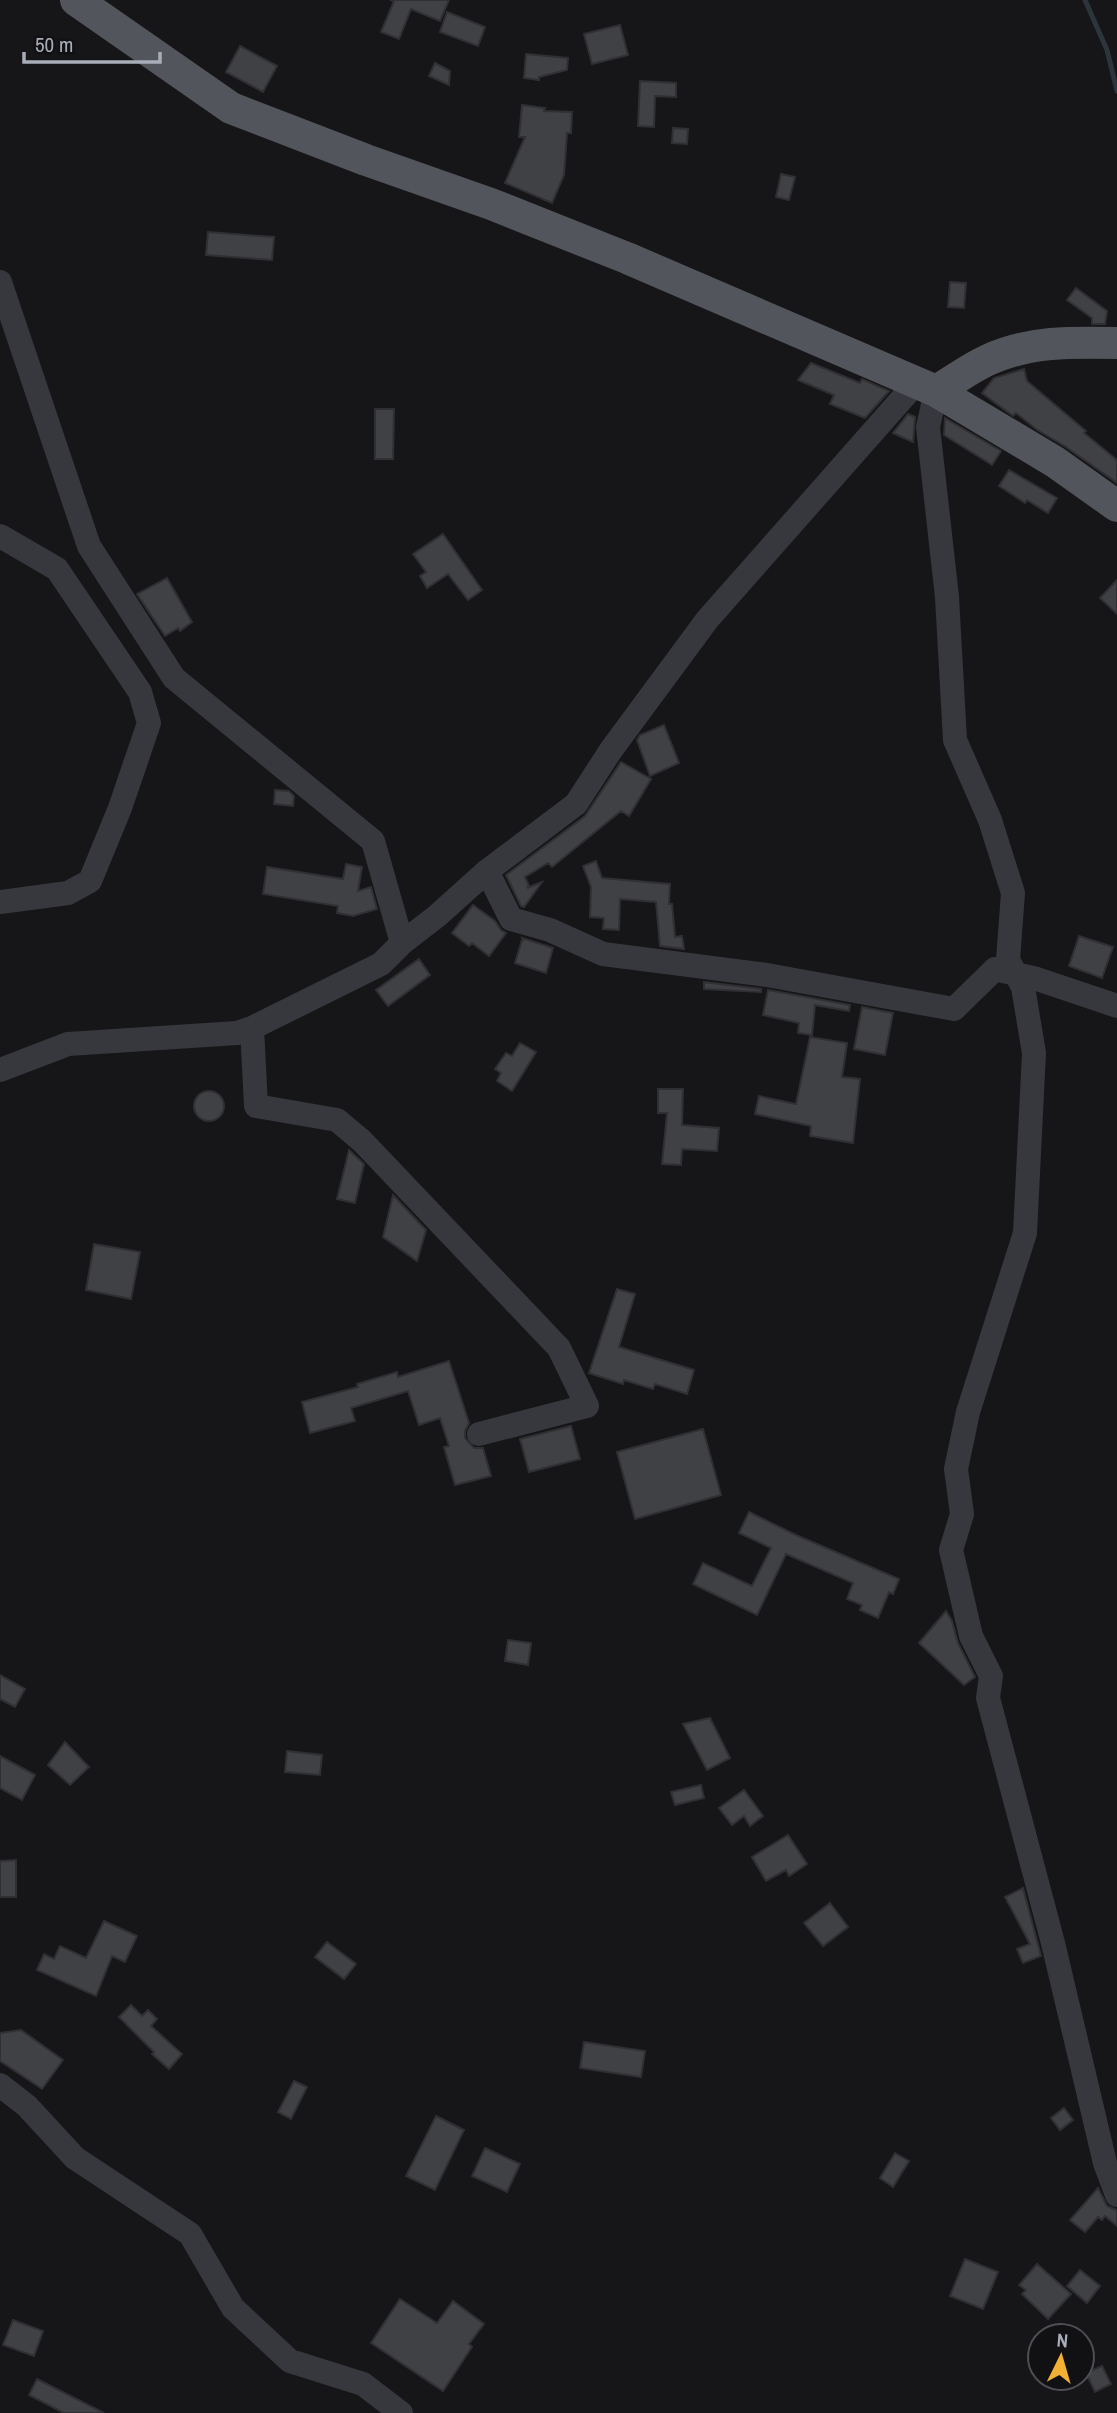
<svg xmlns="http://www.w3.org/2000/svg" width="1117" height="2413" viewBox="0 0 1117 2413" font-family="'Archivo Narrow',sans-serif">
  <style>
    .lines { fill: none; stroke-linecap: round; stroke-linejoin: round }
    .stream { stroke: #2c353c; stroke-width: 5 }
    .building { fill: #404145; stroke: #303034; stroke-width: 2 }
    .minor { stroke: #37383d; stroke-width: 24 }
    .major { stroke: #53555c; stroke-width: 32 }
  </style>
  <rect width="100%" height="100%" fill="#161618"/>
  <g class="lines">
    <path class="stream" d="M 1085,0 L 1107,50 L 1117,91"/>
  </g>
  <path class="building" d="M 390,0 L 449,0 L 440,21 L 411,9 L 399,39 L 381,32 L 394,1 Z
    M 447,12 L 485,27 L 478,46 L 440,32 Z
    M 620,25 L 628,55 L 592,64 L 584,34 Z
    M 240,46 L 277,66 L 263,92 L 226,72 Z
    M 526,54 L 568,58 L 567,70 L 539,77 L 539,80 L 524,78 Z
    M 435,63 L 450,71 L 449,85 L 429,76 Z
    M 640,81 L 676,83 L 676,97 L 655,96 L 654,127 L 638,126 Z
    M 522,105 L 545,108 L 544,111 L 572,112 L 571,133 L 567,133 L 564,175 L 552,203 L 505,183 L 525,137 L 519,137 Z
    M 673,128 L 688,129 L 687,144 L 672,143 Z
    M 781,174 L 795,177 L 789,200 L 776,197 Z
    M 208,232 L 274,237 L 272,260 L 206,255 Z
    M 950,282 L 966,283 L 964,308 L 948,307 Z
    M 1076,288 L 1107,311 L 1105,324 L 1092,324 L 1092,318 L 1067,300 Z
    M 811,363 L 860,383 L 862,379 L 889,391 L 865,418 L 830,404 L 834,395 L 798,380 Z
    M 1024,369 L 1027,381 L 1086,431 L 1084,433 L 1117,460 L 1117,483 L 1066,447 L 1036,429 L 1016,413 L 1013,416 L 982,393 L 994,378 Z
    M 375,409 L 394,409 L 393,459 L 375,459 Z
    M 908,414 L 915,417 L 913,442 L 893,433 Z
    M 945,418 L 1001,451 L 992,465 L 944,435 Z
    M 1009,470 L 1057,498 L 1048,513 L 1027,500 L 1025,503 L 999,486 Z
    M 443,534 L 482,590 L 468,600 L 448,574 L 427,588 L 420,576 L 426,572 L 413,554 Z
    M 167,578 L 192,622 L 180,631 L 178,628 L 165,636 L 137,594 Z
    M 1117,580 L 1117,614 L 1100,598 Z
    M 664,725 L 679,763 L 650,776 L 637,740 L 640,735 Z
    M 621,762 L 651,779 L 629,816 L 621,811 L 552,867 L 548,863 L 525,877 L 529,886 L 527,888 L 542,882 L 524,907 L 521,906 L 506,875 L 585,816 Z
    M 275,790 L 289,791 L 294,796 L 293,806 L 274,804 Z
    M 596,861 L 602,878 L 670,884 L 669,904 L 672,904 L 675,937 L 682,936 L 684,949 L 660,946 L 656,902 L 620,899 L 619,930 L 603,929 L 604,918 L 590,917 L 591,887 L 583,866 Z
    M 346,864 L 362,867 L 358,891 L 371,887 L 377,909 L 353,916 L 337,913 L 338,906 L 263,894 L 267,867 L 343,879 Z
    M 473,905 L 495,921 L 501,930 L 506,933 L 489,956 L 472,943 L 469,946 L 452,933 Z
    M 1079,936 L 1113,947 L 1102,978 L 1069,966 Z
    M 522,938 L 553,948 L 546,973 L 515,963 L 522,940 L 523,941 Z
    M 419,959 L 430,975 L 388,1006 L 376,990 Z
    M 704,982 L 761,989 L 761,992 L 704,989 Z
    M 768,990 L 850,1005 L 849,1011 L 815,1005 L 812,1035 L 798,1033 L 799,1023 L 763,1015 Z
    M 862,1007 L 893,1013 L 885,1055 L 854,1049 Z
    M 810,1037 L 847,1043 L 842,1077 L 860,1079 L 853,1143 L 810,1136 L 811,1126 L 755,1114 L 759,1096 L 796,1104 Z
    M 520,1043 L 536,1052 L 512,1091 L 497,1081 L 501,1073 L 495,1069 L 506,1053 L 512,1056 Z
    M 658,1089 L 683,1089 L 682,1125 L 719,1128 L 717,1151 L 682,1149 L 681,1165 L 662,1164 L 667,1113 L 658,1113 Z
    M194 1106a15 15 0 1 1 30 0a15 15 0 1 1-30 0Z
    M 349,1150 L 364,1164 L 355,1203 L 337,1199 Z
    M 393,1195 L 426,1230 L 417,1261 L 383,1237 Z
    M 94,1244 L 140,1252 L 131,1299 L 86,1290 Z
    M 617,1289 L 635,1294 L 619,1347 L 694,1370 L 687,1394 L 655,1384 L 653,1389 L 624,1380 L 623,1384 L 589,1373 Z
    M 449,1361 L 469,1423 L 465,1431 L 465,1438 L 474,1448 L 483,1448 L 491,1476 L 455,1485 L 444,1447 L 449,1446 L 440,1418 L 419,1425 L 408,1391 L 351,1408 L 355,1421 L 310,1433 L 302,1402 L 358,1387 L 357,1384 L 397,1372 L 398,1377 Z
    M 571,1426 L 580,1459 L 529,1472 L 520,1439 Z
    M 703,1429 L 721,1495 L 635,1519 L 617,1452 Z
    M 749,1512 L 796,1535 L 899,1579 L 893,1594 L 889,1592 L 878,1618 L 860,1610 L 862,1605 L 847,1599 L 853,1583 L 786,1554 L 757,1615 L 693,1584 L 703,1563 L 752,1586 L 771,1548 L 739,1533 Z
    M 946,1611 L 952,1621 L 958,1643 L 975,1677 L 964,1685 L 919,1643 Z
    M 508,1640 L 531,1643 L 528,1665 L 505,1661 Z
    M 0,1675 L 25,1689 L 15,1707 L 0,1699 Z
    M 710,1718 L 730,1758 L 707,1770 L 683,1724 Z
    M 65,1742 L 89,1767 L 70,1785 L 48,1765 Z
    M 287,1751 L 322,1755 L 320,1775 L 285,1772 Z
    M 0,1756 L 35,1775 L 22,1800 L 0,1788 Z
    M 701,1785 L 704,1798 L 675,1805 L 671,1792 Z
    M 744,1790 L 763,1816 L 750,1826 L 744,1816 L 732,1825 L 719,1808 Z
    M 788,1835 L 807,1864 L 789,1876 L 786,1870 L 766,1881 L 752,1857 Z
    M 16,1860 L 16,1897 L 0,1897 L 0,1861 Z
    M 1023,1888 L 1041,1956 L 1023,1963 L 1017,1949 L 1030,1944 L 1005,1897 Z
    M 830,1903 L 848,1927 L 823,1946 L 804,1923 Z
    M 104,1921 L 137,1936 L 125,1962 L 112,1956 L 96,1996 L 37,1970 L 44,1954 L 54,1959 L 60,1946 L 86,1958 Z
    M 327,1942 L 356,1964 L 344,1979 L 315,1957 Z
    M 131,2005 L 142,2016 L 148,2010 L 157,2019 L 151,2026 L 182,2054 L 169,2069 L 152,2054 L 154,2052 L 119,2017 Z
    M 21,2030 L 63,2060 L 42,2089 L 0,2061 L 0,2033 Z
    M 584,2042 L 645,2051 L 641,2077 L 580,2068 Z
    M 294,2081 L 307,2087 L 291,2119 L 278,2112 Z
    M 1064,2108 L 1073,2120 L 1060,2130 L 1051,2118 Z
    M 436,2116 L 464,2130 L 435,2190 L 406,2176 Z
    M 485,2148 L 520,2164 L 507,2192 L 472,2176 Z
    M 895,2153 L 909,2161 L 893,2187 L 880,2178 Z
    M 1098,2188 L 1107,2206 L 1117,2210 L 1117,2226 L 1105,2216 L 1102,2220 L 1098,2217 L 1085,2232 L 1070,2220 Z
    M 965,2259 L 998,2272 L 983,2309 L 950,2296 Z
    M 1037,2264 L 1071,2294 L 1048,2319 L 1022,2294 L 1026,2290 L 1019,2285 Z
    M 1080,2270 L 1100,2286 L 1087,2303 L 1067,2286 Z
    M 400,2299 L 437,2323 L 453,2301 L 484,2324 L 469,2344 L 472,2347 L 443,2391 L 371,2343 Z
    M 13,2320 L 43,2331 L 34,2356 L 3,2345 Z
    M 1102,2366 L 1111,2384 L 1095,2392 L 1086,2373 Z
    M 37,2379 L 104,2413 L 64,2413 L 29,2395 Z"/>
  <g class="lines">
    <path class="minor" d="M 0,282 L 89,546 L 174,678 L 373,841 L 402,943 L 381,964 L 252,1028 L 237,1033 L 68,1044 L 0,1070
      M 936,391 L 928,427 L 947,597 L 955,740 L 990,820 L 1013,893 L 1008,960 L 1023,987 L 1034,1053 L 1025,1233 L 968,1412 L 956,1469 L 962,1514 L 951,1550 L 971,1636 L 991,1676 L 988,1698 L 1053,1943 L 1105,2163 L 1117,2195
      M 0,536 L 57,569 L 140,692 L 149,723 L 120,808 L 90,881 L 68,893 L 0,902
      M 487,871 L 511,919 L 550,930 L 603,954 L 767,975 L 954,1009 L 995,969 L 1037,979 L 1117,1006
      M 402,943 L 437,916 L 487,871 L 576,804 L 611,750 L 707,620 L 916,383
      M 252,1028 L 256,1106 L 337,1120 L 362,1141 L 559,1348 L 587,1406 L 479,1434
      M 0,2085 L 27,2106 L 75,2158 L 190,2234 L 233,2308 L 290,2361 L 363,2384 L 401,2413"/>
    <path class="major" d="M 76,0 L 231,108 L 366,160 L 491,204 L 627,258 L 936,391 L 1055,462 L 1117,506
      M 936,391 C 953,381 970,368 988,360 C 1029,341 1072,342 1117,343"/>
  </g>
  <g transform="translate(1061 2357) rotate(5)"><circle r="33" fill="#111113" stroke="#4d4f55" stroke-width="2"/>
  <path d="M0-5L12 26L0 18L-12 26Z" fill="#f2b134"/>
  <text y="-10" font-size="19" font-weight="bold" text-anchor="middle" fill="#a8adb8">N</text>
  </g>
  <path d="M24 52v10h136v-10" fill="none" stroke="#a8adb8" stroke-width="3.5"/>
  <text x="35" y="52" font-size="21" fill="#a8adb8" stroke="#111113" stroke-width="5" paint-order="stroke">50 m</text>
</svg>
